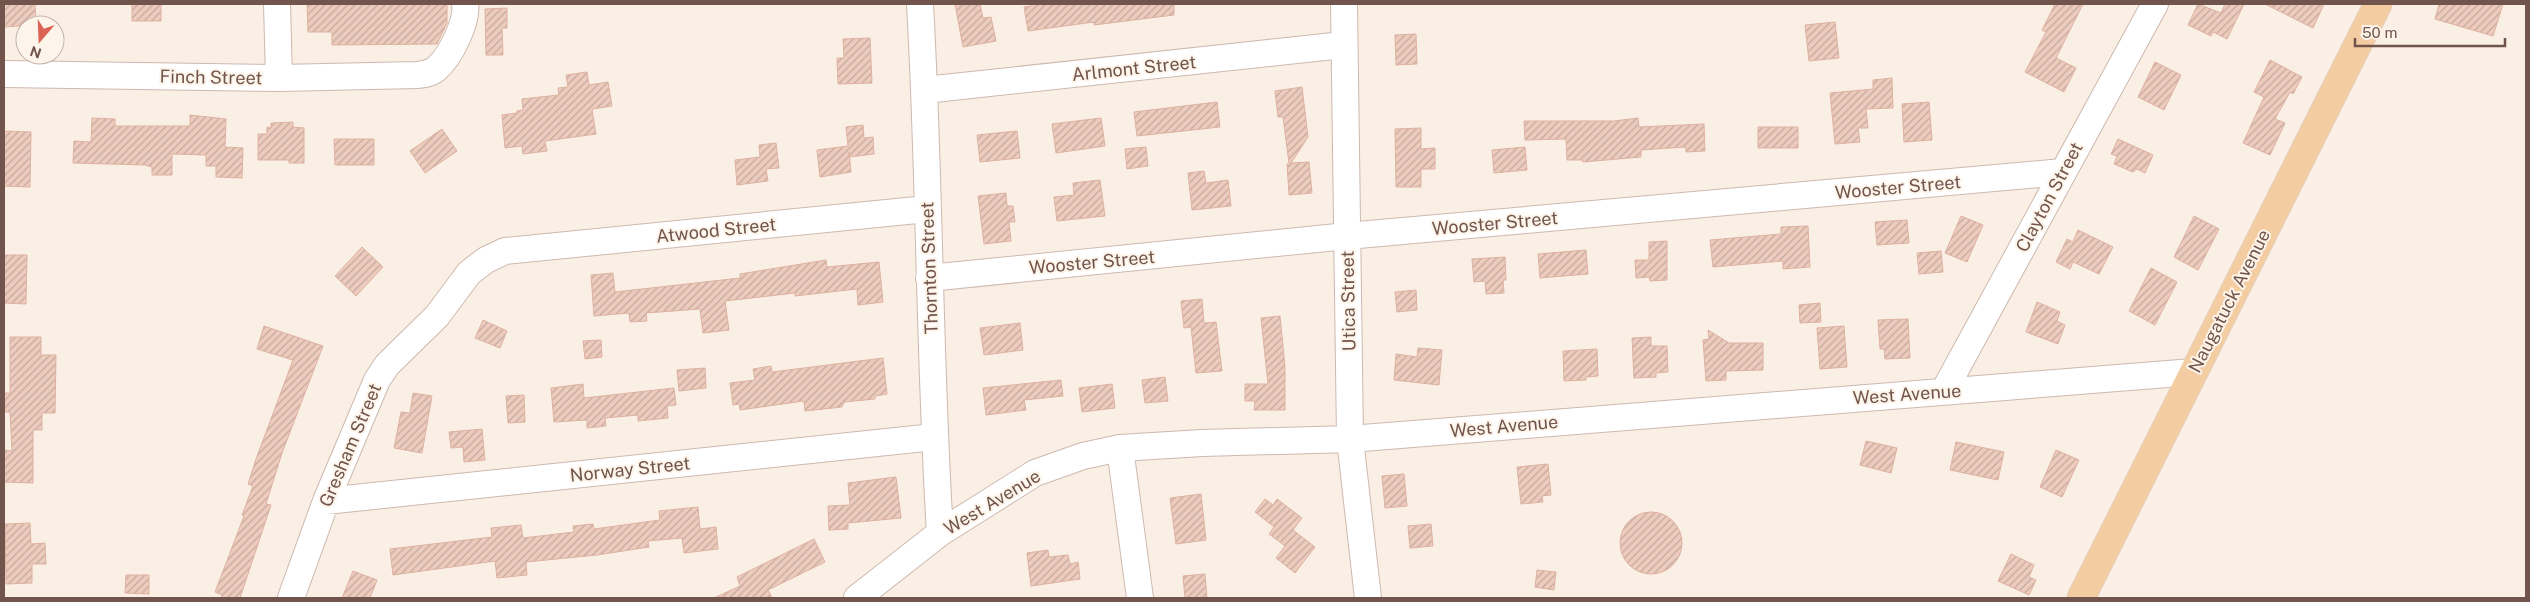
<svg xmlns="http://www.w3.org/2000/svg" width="2530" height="602" viewBox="0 0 2530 602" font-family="'Public Sans',sans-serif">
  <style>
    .building { fill: url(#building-hatch); stroke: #dfb1a0 }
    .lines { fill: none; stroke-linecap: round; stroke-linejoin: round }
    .minor-casing { stroke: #cdb9af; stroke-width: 28 }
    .major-casing { stroke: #d7cfcd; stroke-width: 29 }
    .minor { stroke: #fff; stroke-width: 26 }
    .major { stroke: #f4cca2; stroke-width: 28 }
    .labels { text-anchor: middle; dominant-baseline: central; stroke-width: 4; stroke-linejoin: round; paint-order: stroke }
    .street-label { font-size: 18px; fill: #71554c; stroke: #fdf4ea }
  </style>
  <defs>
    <pattern id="building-hatch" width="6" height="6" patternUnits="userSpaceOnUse" patternTransform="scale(1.25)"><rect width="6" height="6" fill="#edccbe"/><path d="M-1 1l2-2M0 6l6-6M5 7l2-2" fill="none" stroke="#c4a89d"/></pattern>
  </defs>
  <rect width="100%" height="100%" fill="#faefe4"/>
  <path class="building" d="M 4,4 L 35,4 L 36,25 L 4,27 Z
    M 132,4 L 161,4 L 161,21 L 132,21 Z
    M 307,4 L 447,4 L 447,23 L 437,44 L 332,45 L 332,32 L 308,32 Z
    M 955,4 L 980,4 L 983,18 L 991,17 L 996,41 L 963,47 Z
    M 1031,4 L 1174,4 L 1174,15 L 1094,25 L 1094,22 L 1028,31 L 1024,7 L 1031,6 Z
    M 2055,4 L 2083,4 L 2056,58 L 2076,68 L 2064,92 L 2025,72 L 2046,32 L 2042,30 Z
    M 2198,4 L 2221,13 L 2225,4 L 2244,4 L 2227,39 L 2213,32 L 2211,36 L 2188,25 Z
    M 2265,4 L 2324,4 L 2313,28 Z
    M 2439,4 L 2503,4 L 2493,36 L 2435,19 Z
    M 507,8 L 507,28 L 502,28 L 503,55 L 486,55 L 485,9 Z
    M 1835,22 L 1839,58 L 1809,61 L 1805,25 Z
    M 1416,34 L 1417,64 L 1396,65 L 1395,35 Z
    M 870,38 L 872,83 L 838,84 L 837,58 L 844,58 L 843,39 Z
    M 2270,60 L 2302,77 L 2293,94 L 2290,92 L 2275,119 L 2285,123 L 2270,155 L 2243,143 L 2264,97 L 2254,92 Z
    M 2155,62 L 2181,75 L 2164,110 L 2138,97 Z
    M 587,72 L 589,85 L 608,82 L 612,106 L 592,109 L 596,134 L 545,141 L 547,151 L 523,154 L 522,146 L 505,148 L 502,115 L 517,113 L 517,111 L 523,110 L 522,99 L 559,95 L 558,88 L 568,87 L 566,75 Z
    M 1892,78 L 1893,108 L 1866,109 L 1868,128 L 1858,128 L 1860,142 L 1835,144 L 1830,93 L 1873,89 L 1873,80 Z
    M 1302,87 L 1308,137 L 1291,163 L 1309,162 L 1312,193 L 1289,195 L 1287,164 L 1289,163 L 1283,117 L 1278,117 L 1275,91 Z
    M 1217,102 L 1220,127 L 1137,136 L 1134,112 Z
    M 1929,102 L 1932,140 L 1904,142 L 1902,104 Z
    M 190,115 L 226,119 L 225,147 L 243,148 L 242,178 L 216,177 L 216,166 L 206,166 L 206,155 L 172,154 L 172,175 L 152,175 L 152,167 L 145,165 L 73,163 L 74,141 L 91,142 L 92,118 L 115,119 L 115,126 L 190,126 Z
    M 1101,118 L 1105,146 L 1056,153 L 1052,124 Z
    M 1638,118 L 1639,127 L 1704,124 L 1705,151 L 1686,152 L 1686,147 L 1641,150 L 1641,157 L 1583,162 L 1582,160 L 1567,160 L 1566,139 L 1525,140 L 1524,121 L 1614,121 Z
    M 293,122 L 293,127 L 304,128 L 304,163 L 289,163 L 289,160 L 258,160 L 258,134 L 267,134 L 267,127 L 271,128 L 271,123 Z
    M 863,125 L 864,138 L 873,137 L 874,154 L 849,157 L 849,152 L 851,172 L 820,177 L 817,150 L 848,146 L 846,127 Z
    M 1758,127 L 1798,127 L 1798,148 L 1758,148 Z
    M 1421,128 L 1421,149 L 1435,148 L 1435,169 L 1421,169 L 1421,187 L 1396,187 L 1395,129 Z
    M 442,129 L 457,151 L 425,173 L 410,151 Z
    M 4,131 L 31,132 L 30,187 L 4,186 Z
    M 1017,131 L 1020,158 L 980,162 L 977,135 Z
    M 334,139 L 374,139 L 374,165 L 335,165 Z
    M 2118,139 L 2153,155 L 2145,173 L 2137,169 L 2133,172 L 2114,164 L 2117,156 L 2111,154 Z
    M 776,143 L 779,168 L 766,169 L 768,181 L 737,185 L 735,160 L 760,157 L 759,145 Z
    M 1146,147 L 1148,166 L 1127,169 L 1125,149 Z
    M 1525,147 L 1527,170 L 1494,173 L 1492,150 Z
    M 1204,171 L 1206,183 L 1228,180 L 1231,206 L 1192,210 L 1188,173 Z
    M 1100,180 L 1105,216 L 1057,221 L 1054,197 L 1074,195 L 1073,183 Z
    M 1006,193 L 1007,206 L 1013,206 L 1015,222 L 1009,222 L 1011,241 L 984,244 L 978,196 Z
    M 1961,216 L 1983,225 L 1967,262 L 1945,253 Z
    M 2194,216 L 2219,229 L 2198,270 L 2174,257 Z
    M 1907,220 L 1909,243 L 1877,245 L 1875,222 Z
    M 1808,226 L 1810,267 L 1783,269 L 1783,261 L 1713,267 L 1710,240 L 1781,234 L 1781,227 Z
    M 2078,230 L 2113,247 L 2099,274 L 2073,262 L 2070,269 L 2056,262 L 2067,239 L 2073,242 Z
    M 1667,241 L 1667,280 L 1650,281 L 1649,277 L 1636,278 L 1635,260 L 1649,260 L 1649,242 Z
    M 362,247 L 383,267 L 356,296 L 335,276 Z
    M 1586,250 L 1588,274 L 1540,278 L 1538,254 Z
    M 1941,251 L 1943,272 L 1919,274 L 1917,253 Z
    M 4,255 L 27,255 L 26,304 L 4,303 Z
    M 1505,257 L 1506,280 L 1503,280 L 1504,293 L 1486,294 L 1485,281 L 1474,282 L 1472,259 Z
    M 826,260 L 827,267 L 879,262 L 883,302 L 858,305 L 857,289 L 795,296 L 795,293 L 725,301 L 729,330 L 703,333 L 700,309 L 646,313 L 647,321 L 630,322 L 629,313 L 594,316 L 591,275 L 613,273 L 615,292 L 740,278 L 740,274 Z
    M 2151,268 L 2177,282 L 2155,325 L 2129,311 Z
    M 1416,290 L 1417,310 L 1397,312 L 1395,292 Z
    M 1202,299 L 1204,323 L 1216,322 L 1222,371 L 1196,373 L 1191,327 L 1184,328 L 1181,301 Z
    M 2037,302 L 2060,312 L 2057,321 L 2065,325 L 2058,344 L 2026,332 Z
    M 1820,303 L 1821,322 L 1800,323 L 1799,305 Z
    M 1280,316 L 1285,367 L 1285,410 L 1254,410 L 1255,401 L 1245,401 L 1245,384 L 1268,384 L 1261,318 Z
    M 1908,319 L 1910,358 L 1885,359 L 1884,349 L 1880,349 L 1878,320 Z
    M 483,320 L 507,331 L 500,348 L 475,338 Z
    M 1020,323 L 1023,350 L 984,355 L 980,328 Z
    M 264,326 L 323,346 L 282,453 L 266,504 L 271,505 L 240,598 L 221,598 L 222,595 L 215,592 L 244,516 L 242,515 L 253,486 L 248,484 L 256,459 L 293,360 L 257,349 Z
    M 1844,326 L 1847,367 L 1820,369 L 1817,328 Z
    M 1708,330 L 1729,343 L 1763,343 L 1763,370 L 1726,371 L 1726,380 L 1706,381 L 1703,340 L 1709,339 Z
    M 10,337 L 41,337 L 41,355 L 56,355 L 55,413 L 42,413 L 42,430 L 33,430 L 33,483 L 4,482 L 4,450 L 12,451 L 10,412 L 5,412 L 4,393 L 10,393 Z
    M 1651,337 L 1651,346 L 1667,346 L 1668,372 L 1656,373 L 1656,377 L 1634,378 L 1632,338 Z
    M 601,340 L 602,357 L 585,359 L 583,341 Z
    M 1418,348 L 1442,350 L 1439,385 L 1394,380 L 1396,354 L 1417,357 Z
    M 1597,349 L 1598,376 L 1586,377 L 1586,380 L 1564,381 L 1563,351 Z
    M 883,358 L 887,394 L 875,396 L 875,399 L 844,402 L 842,407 L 805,411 L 804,401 L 740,410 L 739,404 L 733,405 L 730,383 L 755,380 L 753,369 L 771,366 L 772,372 Z
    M 705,368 L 706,388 L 679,391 L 677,370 Z
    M 1165,377 L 1168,401 L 1145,403 L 1142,380 Z
    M 1061,380 L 1063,396 L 1024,400 L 1026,410 L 986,415 L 983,388 Z
    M 583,384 L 584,398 L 674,388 L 676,405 L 667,406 L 668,418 L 638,421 L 638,415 L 605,418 L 606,426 L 587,428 L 587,420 L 554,422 L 551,388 Z
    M 1112,384 L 1115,408 L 1082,412 L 1079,388 Z
    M 413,393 L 432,396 L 422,453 L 394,448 L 401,412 L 410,413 Z
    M 524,395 L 525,422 L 508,423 L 506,396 Z
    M 482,429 L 485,460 L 464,462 L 463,447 L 451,448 L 449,432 Z
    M 1866,441 L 1897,448 L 1891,473 L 1860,465 Z
    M 1956,442 L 2004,452 L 1998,480 L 1950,470 Z
    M 2056,450 L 2079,460 L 2062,497 L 2040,487 Z
    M 1548,464 L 1551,495 L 1542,496 L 1543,502 L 1521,504 L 1517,467 Z
    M 1404,474 L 1407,506 L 1385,508 L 1382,476 Z
    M 896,477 L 901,518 L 848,523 L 848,529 L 829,530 L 828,506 L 850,505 L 848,483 Z
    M 1201,494 L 1206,540 L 1176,544 L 1170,498 Z
    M 1265,499 L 1273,505 L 1277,499 L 1302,518 L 1293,530 L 1315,547 L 1295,573 L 1276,558 L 1285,546 L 1269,534 L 1274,527 L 1255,512 Z
    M 698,507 L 700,529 L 716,527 L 718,549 L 684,553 L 682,538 L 648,541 L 649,547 L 597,555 L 526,562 L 527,575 L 497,578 L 495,561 L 393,575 L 390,549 L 492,537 L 491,528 L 521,525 L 523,538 L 574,532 L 573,526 L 593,524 L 594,529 L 660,520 L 659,511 Z
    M1620 543a31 31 0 1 1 62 0a31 31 0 1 1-62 0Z
    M 30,523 L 31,544 L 45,543 L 46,564 L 32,564 L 32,583 L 6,584 L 5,524 Z
    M 1431,524 L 1433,546 L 1410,548 L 1408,526 Z
    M 814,539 L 825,562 L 768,590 L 772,598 L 714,598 L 740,586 L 737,577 Z
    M 1048,550 L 1049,557 L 1068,555 L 1070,564 L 1078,562 L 1080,579 L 1031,586 L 1027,553 Z
    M 2011,554 L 2034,565 L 2029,577 L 2036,580 L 2029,595 L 1998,581 Z
    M 1537,570 L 1556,572 L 1554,590 L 1535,587 Z
    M 353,571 L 377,580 L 370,598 L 342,598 Z
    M 1205,574 L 1207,598 L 1185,598 L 1183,576 Z
    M 126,575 L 149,575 L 149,594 L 125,593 Z"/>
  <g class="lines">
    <g class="minor-casing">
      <path id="minor" d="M 277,4 L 279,78
        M 920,4 C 930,180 929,357 940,533
        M 1344,4 L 1350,439 L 1368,598
        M 4,74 L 279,78 L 418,75 C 425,74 432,73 437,68 C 450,57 468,21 465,4
        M 925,90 L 1343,45
        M 929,278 L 1347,236 L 2062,172
        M 1944,391 L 2155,4
        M 1120,448 L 1140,598
        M 326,501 L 934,437
        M 291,598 L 326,501 L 377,380 L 387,365 L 437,316 L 469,273 L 486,260 L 505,251 L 927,209
        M 857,598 L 940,533 L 1035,473 L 1083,456 L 1120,448 L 1202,443 L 1350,439 L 2193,372"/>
    </g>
    <g class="major-casing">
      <path id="major" d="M 2081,598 L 2378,4"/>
    </g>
    <use href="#minor" class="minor"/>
    <use href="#major" class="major"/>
  </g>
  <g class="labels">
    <g class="street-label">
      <text transform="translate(1134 68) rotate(-6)">Arlmont Street</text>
      <text transform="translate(211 77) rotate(1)">Finch Street</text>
      <text transform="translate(1898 187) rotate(-5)">Wooster Street</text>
      <text transform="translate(2049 197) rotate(-62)">Clayton Street</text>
      <text transform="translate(1495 223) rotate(-5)">Wooster Street</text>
      <text transform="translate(716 230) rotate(-6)">Atwood Street</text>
      <text transform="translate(1092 262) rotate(-5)">Wooster Street</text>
      <text transform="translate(929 268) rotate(-92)">Thornton Street</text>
      <text transform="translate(1348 301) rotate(-91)">Utica Street</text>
      <text transform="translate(2229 301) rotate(-63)">Naugatuck Avenue</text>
      <text transform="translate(1907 394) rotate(-4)">West Avenue</text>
      <text transform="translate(1504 426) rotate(-5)">West Avenue</text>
      <text transform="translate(350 445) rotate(-67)">Gresham Street</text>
      <text transform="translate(630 469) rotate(-6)">Norway Street</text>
      <text transform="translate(992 502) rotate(-31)">West Avenue</text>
    </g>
  </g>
  <rect width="2530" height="602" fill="none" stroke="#71554c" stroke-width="10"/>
  <g transform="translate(40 40) rotate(199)"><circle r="24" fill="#fdf4ea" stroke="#c5b4ab"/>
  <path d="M0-4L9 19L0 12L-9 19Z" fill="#db6353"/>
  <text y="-8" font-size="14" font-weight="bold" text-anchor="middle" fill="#71554c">N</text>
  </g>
  <path d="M2355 38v8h150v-8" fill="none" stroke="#71554c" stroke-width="2.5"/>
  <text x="2362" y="38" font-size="15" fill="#71554c" stroke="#fdf4ea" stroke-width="4" paint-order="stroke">50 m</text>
</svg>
